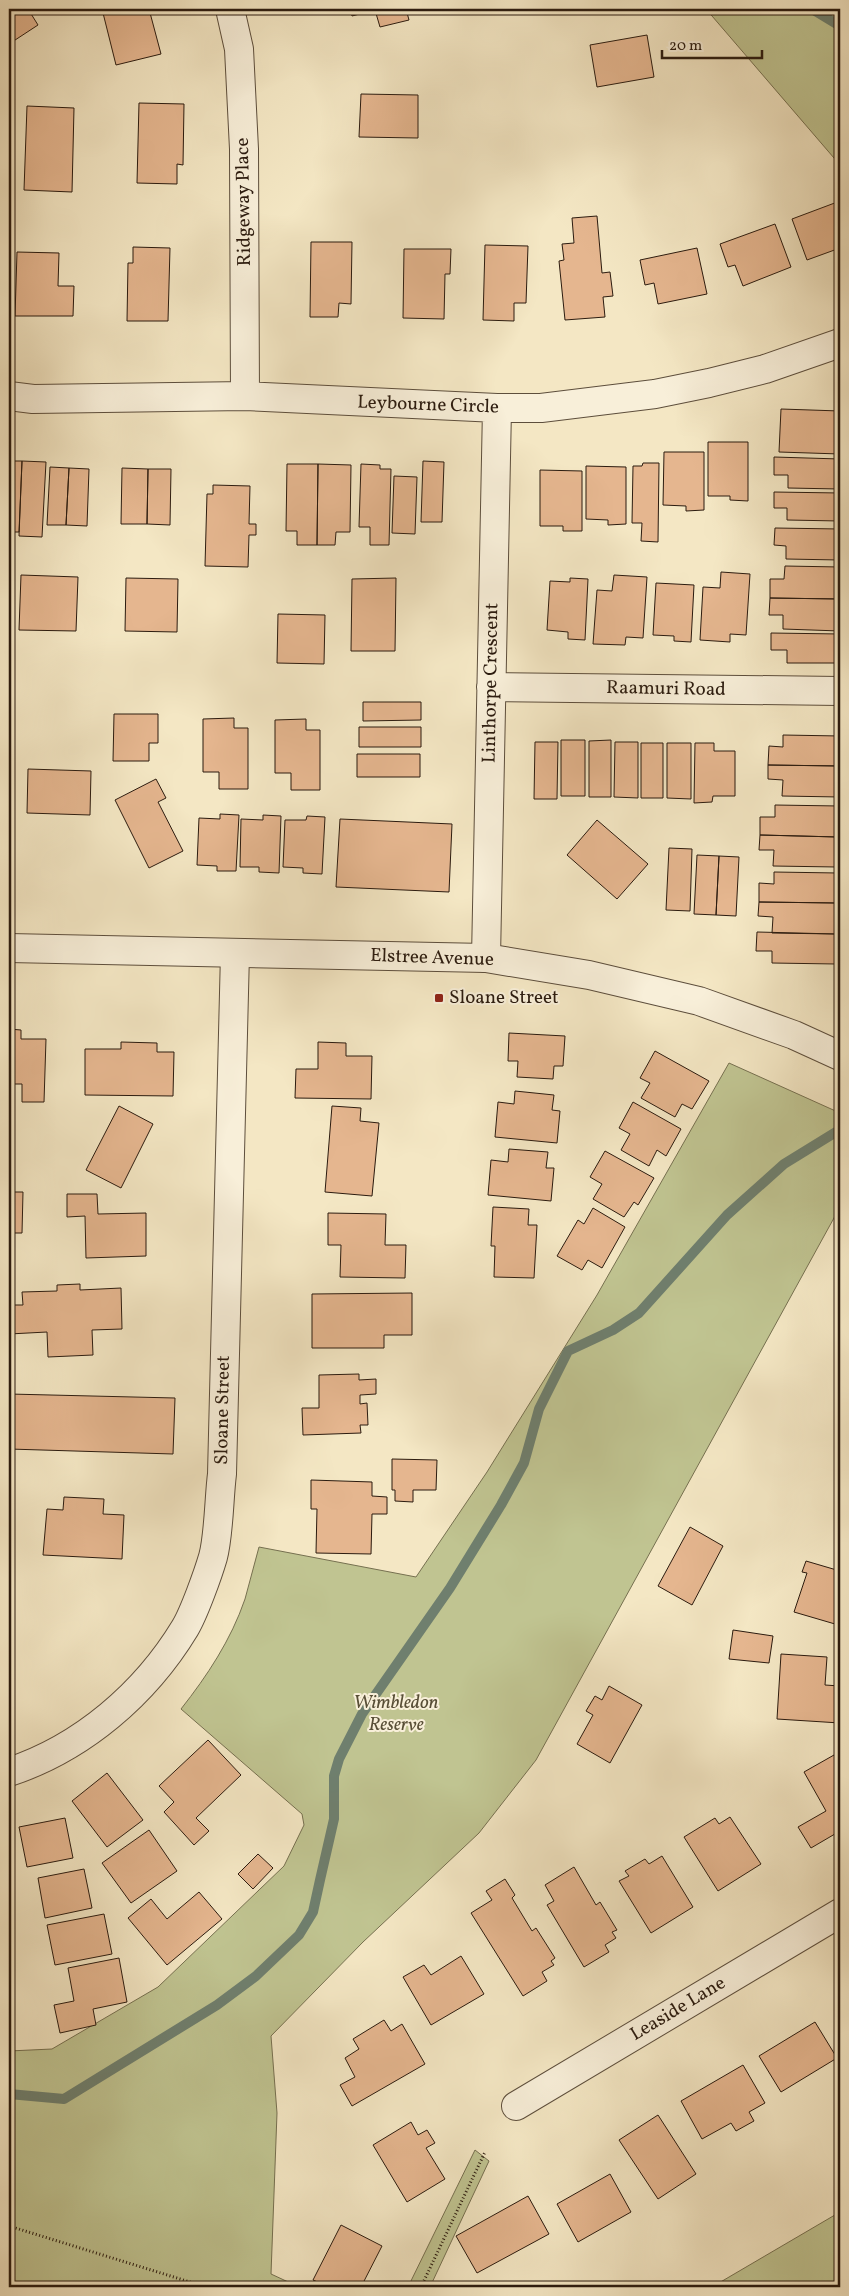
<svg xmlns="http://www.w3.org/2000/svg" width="849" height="2296" viewBox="0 0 849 2296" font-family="Vollkorn,serif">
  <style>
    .green { fill: #c0c491; stroke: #767050 }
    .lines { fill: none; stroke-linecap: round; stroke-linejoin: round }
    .stream { stroke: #6f7f6e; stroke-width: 10 }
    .building { fill: #e5b68f; stroke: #2b1b0f }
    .minor-casing { stroke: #5d4e3c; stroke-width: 30 }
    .tertiary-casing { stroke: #5d4e3c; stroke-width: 30 }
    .path { stroke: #2b1b0f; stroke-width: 3; stroke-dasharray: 1 2.5; stroke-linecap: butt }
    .minor { stroke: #f8efd9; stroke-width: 28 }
    .tertiary { stroke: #f8efd9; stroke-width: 28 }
    .poi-dot { fill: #8f2418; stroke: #f8efd9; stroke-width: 2 }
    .labels { text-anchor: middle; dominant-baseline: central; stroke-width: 4; stroke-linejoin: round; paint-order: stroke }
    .street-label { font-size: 19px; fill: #2b1b0f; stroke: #f8efd9 }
    .poi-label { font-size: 19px; fill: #2b1b0f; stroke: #f8efd9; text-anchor: start }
    .park-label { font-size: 19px; font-style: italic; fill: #584e36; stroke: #f8efd9 }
  </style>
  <rect width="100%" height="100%" fill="#f4e7c4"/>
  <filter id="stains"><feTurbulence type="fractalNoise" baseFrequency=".004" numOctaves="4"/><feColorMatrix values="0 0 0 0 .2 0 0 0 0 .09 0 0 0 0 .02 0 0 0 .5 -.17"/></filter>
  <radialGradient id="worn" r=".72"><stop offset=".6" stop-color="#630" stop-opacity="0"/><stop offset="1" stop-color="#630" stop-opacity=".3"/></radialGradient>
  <path class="green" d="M 706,9 L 840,9 L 840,165 Z
    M 729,1063 L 840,1113 L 840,1207 L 536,1760 L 479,1833 L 363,1942 L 271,2036 L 277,2113 L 271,2274 L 299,2287 L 9,2287 L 9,2051 L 52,2049 L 158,1987 L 284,1866 L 304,1825 L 302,1814 L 181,1709 C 207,1676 231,1640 245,1599 C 250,1582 254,1564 259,1547 L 416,1577 L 487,1472 L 597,1295 Z
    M 475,2150 L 489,2161 L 430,2287 L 408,2287 Z
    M 840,2212 L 840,2287 L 712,2287 Z"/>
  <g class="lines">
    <path class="stream" d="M 812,9 L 840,26
      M 9,2094 L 64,2099 L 217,2005 L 256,1976 L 299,1935 L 313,1912 L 320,1880 L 334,1819 L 334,1776 L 339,1759 L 362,1714 L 450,1588 L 501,1505 L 524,1463 L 539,1409 L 568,1351 L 613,1330 L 639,1313 L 727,1215 L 784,1164 L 836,1132"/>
  </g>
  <path class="building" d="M 9,9 L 28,9 L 38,25 L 9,44 Z
    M 102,9 L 149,9 L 161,54 L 116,65 Z
    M 350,9 L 406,9 L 409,20 L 380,27 L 375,10 L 352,16 Z
    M 647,35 L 654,77 L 597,87 L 590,45 Z
    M 361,94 L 418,95 L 418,138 L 359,137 Z
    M 139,103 L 184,104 L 183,165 L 177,164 L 177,184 L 137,183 Z
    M 27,106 L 74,108 L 72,192 L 24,190 Z
    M 840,201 L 840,248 L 807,260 L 792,219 Z
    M 597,216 L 602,273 L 610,272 L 613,296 L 603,297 L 605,317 L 565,320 L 559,261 L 564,260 L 562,244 L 574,243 L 572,218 Z
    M 775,224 L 791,267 L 743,286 L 735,265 L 728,267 L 720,244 Z
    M 311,242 L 352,242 L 351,304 L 339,303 L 338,317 L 310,317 Z
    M 485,245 L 528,246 L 526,303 L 514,303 L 514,321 L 483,320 Z
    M 133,247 L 170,248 L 168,321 L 127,321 L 128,263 L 133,263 Z
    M 697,248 L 707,294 L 658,304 L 654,283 L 645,285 L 640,260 Z
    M 404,249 L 451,249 L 450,274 L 445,274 L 444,319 L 403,318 Z
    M 17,252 L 59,253 L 58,286 L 74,286 L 73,316 L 15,316 Z
    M 781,409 L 840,411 L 840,454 L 779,452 Z
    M 708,442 L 748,442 L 748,501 L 730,500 L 730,496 L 708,496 Z
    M 664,452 L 704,452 L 704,510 L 686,511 L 686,506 L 663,505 Z
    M 774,457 L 840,459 L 840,489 L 788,488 L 788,475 L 774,475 Z
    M 9,461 L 22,461 L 19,532 L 9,532 Z
    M 22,461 L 46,462 L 42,537 L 19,536 Z
    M 423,461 L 444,462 L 442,522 L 421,522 Z
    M 643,463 L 659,463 L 658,542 L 641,541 L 642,523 L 632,523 L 633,466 L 642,466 Z
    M 287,464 L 318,464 L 317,545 L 297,545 L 297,531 L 286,531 Z
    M 318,464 L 351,465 L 350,532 L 336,532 L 335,545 L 317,545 Z
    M 361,464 L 380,465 L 380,469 L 391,469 L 389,545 L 370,545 L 370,527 L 359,527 Z
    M 586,466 L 626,467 L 626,524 L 608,525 L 608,520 L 586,519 Z
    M 50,467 L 69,468 L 66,525 L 47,525 Z
    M 69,468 L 89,469 L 87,526 L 66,525 Z
    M 122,468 L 148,469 L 147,524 L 121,524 Z
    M 148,469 L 171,469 L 170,525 L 147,524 Z
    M 540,470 L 582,471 L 582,531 L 563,531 L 563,526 L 540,526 Z
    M 394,476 L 417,477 L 415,534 L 392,533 Z
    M 213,485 L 250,486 L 249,524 L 256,524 L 256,535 L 249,535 L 248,567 L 205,566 L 207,494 L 213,494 Z
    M 774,492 L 840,493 L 840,521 L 787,520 L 787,508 L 774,508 Z
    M 775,528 L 840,529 L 840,560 L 786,559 L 786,546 L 774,545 Z
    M 785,566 L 840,567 L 840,599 L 770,598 L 770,579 L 784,579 Z
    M 721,572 L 750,574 L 746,635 L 730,634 L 730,642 L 700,640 L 703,587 L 720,588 Z
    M 21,575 L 78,577 L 76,631 L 19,630 Z
    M 614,575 L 647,577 L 643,638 L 626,637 L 625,645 L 593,644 L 597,590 L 612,591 Z
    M 126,578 L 178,579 L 177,632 L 125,631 Z
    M 396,578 L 395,651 L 351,651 L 352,579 Z
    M 570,578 L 588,579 L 585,640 L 568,639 L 568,632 L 547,630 L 550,581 L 570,582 Z
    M 656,583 L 694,585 L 691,642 L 674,641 L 674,636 L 653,635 Z
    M 770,598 L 840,599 L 840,631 L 783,629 L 783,615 L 769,615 Z
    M 278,614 L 325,615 L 324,664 L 277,663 Z
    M 771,633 L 840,634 L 840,663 L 787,663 L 787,650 L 771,650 Z
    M 363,702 L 421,702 L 421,720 L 363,721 Z
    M 114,714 L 158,714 L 158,743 L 149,743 L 149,761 L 113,761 Z
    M 234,718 L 234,728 L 248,728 L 248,789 L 219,789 L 219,772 L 203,772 L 203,719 Z
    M 306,719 L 306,730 L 320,730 L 320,790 L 291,790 L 291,773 L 275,773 L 275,720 Z
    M 359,727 L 421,727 L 421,747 L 359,747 Z
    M 783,735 L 840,736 L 840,766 L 768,765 L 769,746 L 783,747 Z
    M 561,740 L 585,740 L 585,796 L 561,796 Z
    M 611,740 L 611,797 L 589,797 L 589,741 Z
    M 535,742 L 558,742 L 557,799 L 534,799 Z
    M 615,742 L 638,742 L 638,798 L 614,797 Z
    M 641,743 L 663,743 L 663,798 L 641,798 Z
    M 667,743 L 691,743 L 691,799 L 667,798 Z
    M 695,743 L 714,743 L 714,751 L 735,751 L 735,796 L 713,796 L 712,802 L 694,803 Z
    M 357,754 L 420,754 L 420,777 L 357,777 Z
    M 768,765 L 840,766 L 840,797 L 782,796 L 783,780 L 768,779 Z
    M 28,769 L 91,771 L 90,815 L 27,813 Z
    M 156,779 L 166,798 L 158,802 L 183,851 L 149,868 L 115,800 Z
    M 775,805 L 839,806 L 838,837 L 760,835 L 760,817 L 775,817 Z
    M 220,814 L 239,815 L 236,871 L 217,871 L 217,866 L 197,865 L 199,818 L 220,819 Z
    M 263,815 L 281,816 L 279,873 L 259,872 L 259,867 L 240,867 L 241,819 L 263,820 Z
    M 307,816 L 325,817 L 322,874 L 303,873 L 303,868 L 283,867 L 285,820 L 306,820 Z
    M 340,819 L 452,824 L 449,892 L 336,887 Z
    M 597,820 L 648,864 L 617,899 L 567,855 Z
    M 760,835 L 838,837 L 837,867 L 773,866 L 774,850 L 759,850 Z
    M 669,848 L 692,849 L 690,911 L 666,910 Z
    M 697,855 L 719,856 L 716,915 L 694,914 Z
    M 719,856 L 739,857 L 736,916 L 716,915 Z
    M 774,872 L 838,873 L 837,903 L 759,902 L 759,883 L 774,884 Z
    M 759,902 L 837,903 L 836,934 L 772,933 L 773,917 L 758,916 Z
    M 757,932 L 836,934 L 836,964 L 772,963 L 772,951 L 756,951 Z
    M 9,1029 L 21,1030 L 21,1039 L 46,1039 L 44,1102 L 22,1102 L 22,1084 L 9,1084 Z
    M 509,1033 L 565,1036 L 563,1066 L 554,1066 L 553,1079 L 517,1077 L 518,1061 L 508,1061 Z
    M 121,1042 L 157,1043 L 157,1052 L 174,1052 L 173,1096 L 85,1095 L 85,1049 L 121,1049 Z
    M 318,1042 L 346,1043 L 346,1056 L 372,1056 L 371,1099 L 295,1098 L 296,1069 L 318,1069 Z
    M 655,1051 L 709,1081 L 692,1109 L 682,1104 L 675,1117 L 641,1098 L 650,1083 L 640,1078 Z
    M 515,1091 L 554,1095 L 552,1110 L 560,1111 L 557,1143 L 495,1137 L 498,1102 L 514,1104 Z
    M 633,1102 L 681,1129 L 666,1156 L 657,1150 L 649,1166 L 621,1150 L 630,1134 L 619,1128 Z
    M 119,1106 L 153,1124 L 121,1188 L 86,1170 Z
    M 332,1106 L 361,1108 L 360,1121 L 379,1123 L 372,1196 L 325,1192 Z
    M 509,1149 L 548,1152 L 546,1168 L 554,1168 L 551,1201 L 488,1195 L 491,1160 L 508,1162 Z
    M 605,1151 L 654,1178 L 638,1205 L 634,1202 L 624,1217 L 593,1199 L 602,1184 L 590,1177 Z
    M 9,1192 L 23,1192 L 22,1233 L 9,1233 Z
    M 67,1194 L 97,1194 L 98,1214 L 146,1213 L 146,1256 L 86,1258 L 85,1216 L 67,1217 Z
    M 493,1207 L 529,1209 L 528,1225 L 537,1225 L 534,1278 L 494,1277 L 495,1246 L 491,1246 Z
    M 593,1208 L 625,1227 L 602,1268 L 588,1260 L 582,1270 L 557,1256 L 578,1220 L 584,1224 Z
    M 328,1213 L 386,1214 L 385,1245 L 406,1245 L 405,1278 L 340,1277 L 341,1245 L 328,1245 Z
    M 80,1284 L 80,1290 L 121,1288 L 122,1329 L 92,1330 L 93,1355 L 48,1357 L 47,1332 L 9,1334 L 9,1321 L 12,1321 L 11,1305 L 23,1305 L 22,1292 L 57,1291 L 57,1285 Z
    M 412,1293 L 412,1335 L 384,1335 L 384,1348 L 312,1348 L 312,1294 Z
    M 359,1374 L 359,1380 L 376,1379 L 376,1394 L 360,1395 L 360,1404 L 367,1403 L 368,1425 L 360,1425 L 361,1433 L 303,1435 L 302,1408 L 319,1408 L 319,1375 Z
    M 9,1394 L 175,1398 L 173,1454 L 9,1449 Z
    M 392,1459 L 437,1460 L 436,1490 L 413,1490 L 413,1502 L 395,1501 L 395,1490 L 392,1490 Z
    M 311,1480 L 372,1482 L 372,1496 L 387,1497 L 387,1514 L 372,1514 L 371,1554 L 316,1553 L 317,1509 L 311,1509 Z
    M 64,1497 L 104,1499 L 103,1514 L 124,1515 L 122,1559 L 43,1555 L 47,1509 L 63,1510 Z
    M 690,1527 L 723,1546 L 692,1605 L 658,1586 Z
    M 806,1561 L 840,1571 L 840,1607 L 835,1624 L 794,1612 L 807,1573 L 802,1572 Z
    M 733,1630 L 773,1636 L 769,1663 L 729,1659 Z
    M 781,1654 L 827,1657 L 825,1685 L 840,1686 L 840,1723 L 777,1719 Z
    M 609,1686 L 642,1705 L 610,1763 L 577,1744 L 593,1715 L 586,1711 L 595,1696 L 602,1700 Z
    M 208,1740 L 241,1775 L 196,1818 L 209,1831 L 194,1845 L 164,1812 L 174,1802 L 159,1786 Z
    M 834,1755 L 840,1764 L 840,1831 L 811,1848 L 798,1827 L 826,1811 L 804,1772 Z
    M 107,1773 L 143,1820 L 107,1847 L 72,1801 Z
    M 730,1817 L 761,1864 L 718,1891 L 684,1837 L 715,1818 L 719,1824 Z
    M 65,1818 L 73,1858 L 27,1867 L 19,1827 Z
    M 149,1830 L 177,1871 L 131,1903 L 102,1863 Z
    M 258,1854 L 273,1868 L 253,1889 L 238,1874 Z
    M 662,1856 L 693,1907 L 651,1933 L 619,1881 L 629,1876 L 625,1871 L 645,1859 L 649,1864 Z
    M 574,1867 L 596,1905 L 600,1902 L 617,1930 L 612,1932 L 616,1938 L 605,1945 L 609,1952 L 584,1967 L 547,1905 L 554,1901 L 545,1885 Z
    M 84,1869 L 92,1908 L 45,1918 L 38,1878 Z
    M 505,1879 L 515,1895 L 512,1898 L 532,1931 L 536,1928 L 555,1958 L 551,1961 L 554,1965 L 542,1972 L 547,1981 L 523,1996 L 471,1913 L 492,1900 L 486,1891 Z
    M 199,1892 L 222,1919 L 167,1965 L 128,1918 L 151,1899 L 167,1919 Z
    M 104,1914 L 112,1954 L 55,1965 L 47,1925 Z
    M 461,1956 L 484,1994 L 431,2025 L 403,1977 L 424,1965 L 431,1975 Z
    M 119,1958 L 127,2002 L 93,2009 L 96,2025 L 60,2033 L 54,2005 L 74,2001 L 68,1968 Z
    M 384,2020 L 391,2031 L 402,2024 L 425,2064 L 352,2106 L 340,2085 L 355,2077 L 345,2058 L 359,2049 L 353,2039 Z
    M 815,2022 L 837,2058 L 781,2092 L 759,2056 Z
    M 743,2065 L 765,2103 L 749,2112 L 754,2121 L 736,2131 L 731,2123 L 702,2139 L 681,2101 Z
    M 658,2115 L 696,2174 L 658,2199 L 619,2140 Z
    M 411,2122 L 418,2135 L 427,2130 L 435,2143 L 426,2148 L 445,2179 L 407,2202 L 373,2145 Z
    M 610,2174 L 631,2212 L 578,2242 L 557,2204 Z
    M 528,2196 L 549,2234 L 477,2273 L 456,2236 Z
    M 341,2225 L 382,2246 L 361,2287 L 329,2287 L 313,2280 Z"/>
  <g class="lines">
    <g class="minor-casing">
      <path id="minor" d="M 230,9 L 239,49 L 244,149 L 245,396
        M 9,396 L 33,399 L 245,396 L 497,408 L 541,408 L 655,394 L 709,383 L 765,369 L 840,343
        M 491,687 L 840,691
        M 486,958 L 497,408
        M 9,1772 C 82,1748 145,1694 185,1628 C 194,1613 208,1574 213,1557 C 219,1535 219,1497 222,1474 L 235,953
        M 516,2106 L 840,1913"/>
    </g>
    <g class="tertiary-casing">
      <path id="tertiary" d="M 9,948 L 486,958 L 589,975 L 699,1001 L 794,1035 L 840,1056"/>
    </g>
    <path class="path" d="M 9,2226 L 206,2287
      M 421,2287 L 485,2152"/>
    <use href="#minor" class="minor"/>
    <use href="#tertiary" class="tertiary"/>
  </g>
  <rect class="poi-dot" x="434" y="993" width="10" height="10" rx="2.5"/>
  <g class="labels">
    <g class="street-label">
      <text transform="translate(244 202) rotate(-91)">Ridgeway Place</text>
      <text transform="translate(428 405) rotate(2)">Leybourne Circle</text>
      <text transform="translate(491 683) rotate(-89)">Linthorpe Crescent</text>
      <text transform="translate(666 689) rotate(1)">Raamuri Road</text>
      <text transform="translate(432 958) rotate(2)">Elstree Avenue</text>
      <text transform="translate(223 1410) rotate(-89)">Sloane Street</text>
      <text transform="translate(678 2009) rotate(-31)">Leaside Lane</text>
    </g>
    <g class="poi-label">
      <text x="449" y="998">Sloane Street</text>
    </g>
    <g class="park-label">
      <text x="396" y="1703">Wimbledon<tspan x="396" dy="22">Reserve</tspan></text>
    </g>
  </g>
  <rect width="849" height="2296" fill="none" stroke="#f4e7c4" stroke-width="30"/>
  <rect x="10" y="10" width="829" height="2276" fill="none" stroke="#2b1b0f" stroke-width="2.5"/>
  <rect x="15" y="15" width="819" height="2266" fill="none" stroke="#2b1b0f"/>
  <path d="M662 50v8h100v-8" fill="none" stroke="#2b1b0f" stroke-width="2.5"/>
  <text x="669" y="50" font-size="15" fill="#2b1b0f" stroke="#f8efd9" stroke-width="4" paint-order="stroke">20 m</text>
  <rect width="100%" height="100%" filter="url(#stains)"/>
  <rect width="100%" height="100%" fill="url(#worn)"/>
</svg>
